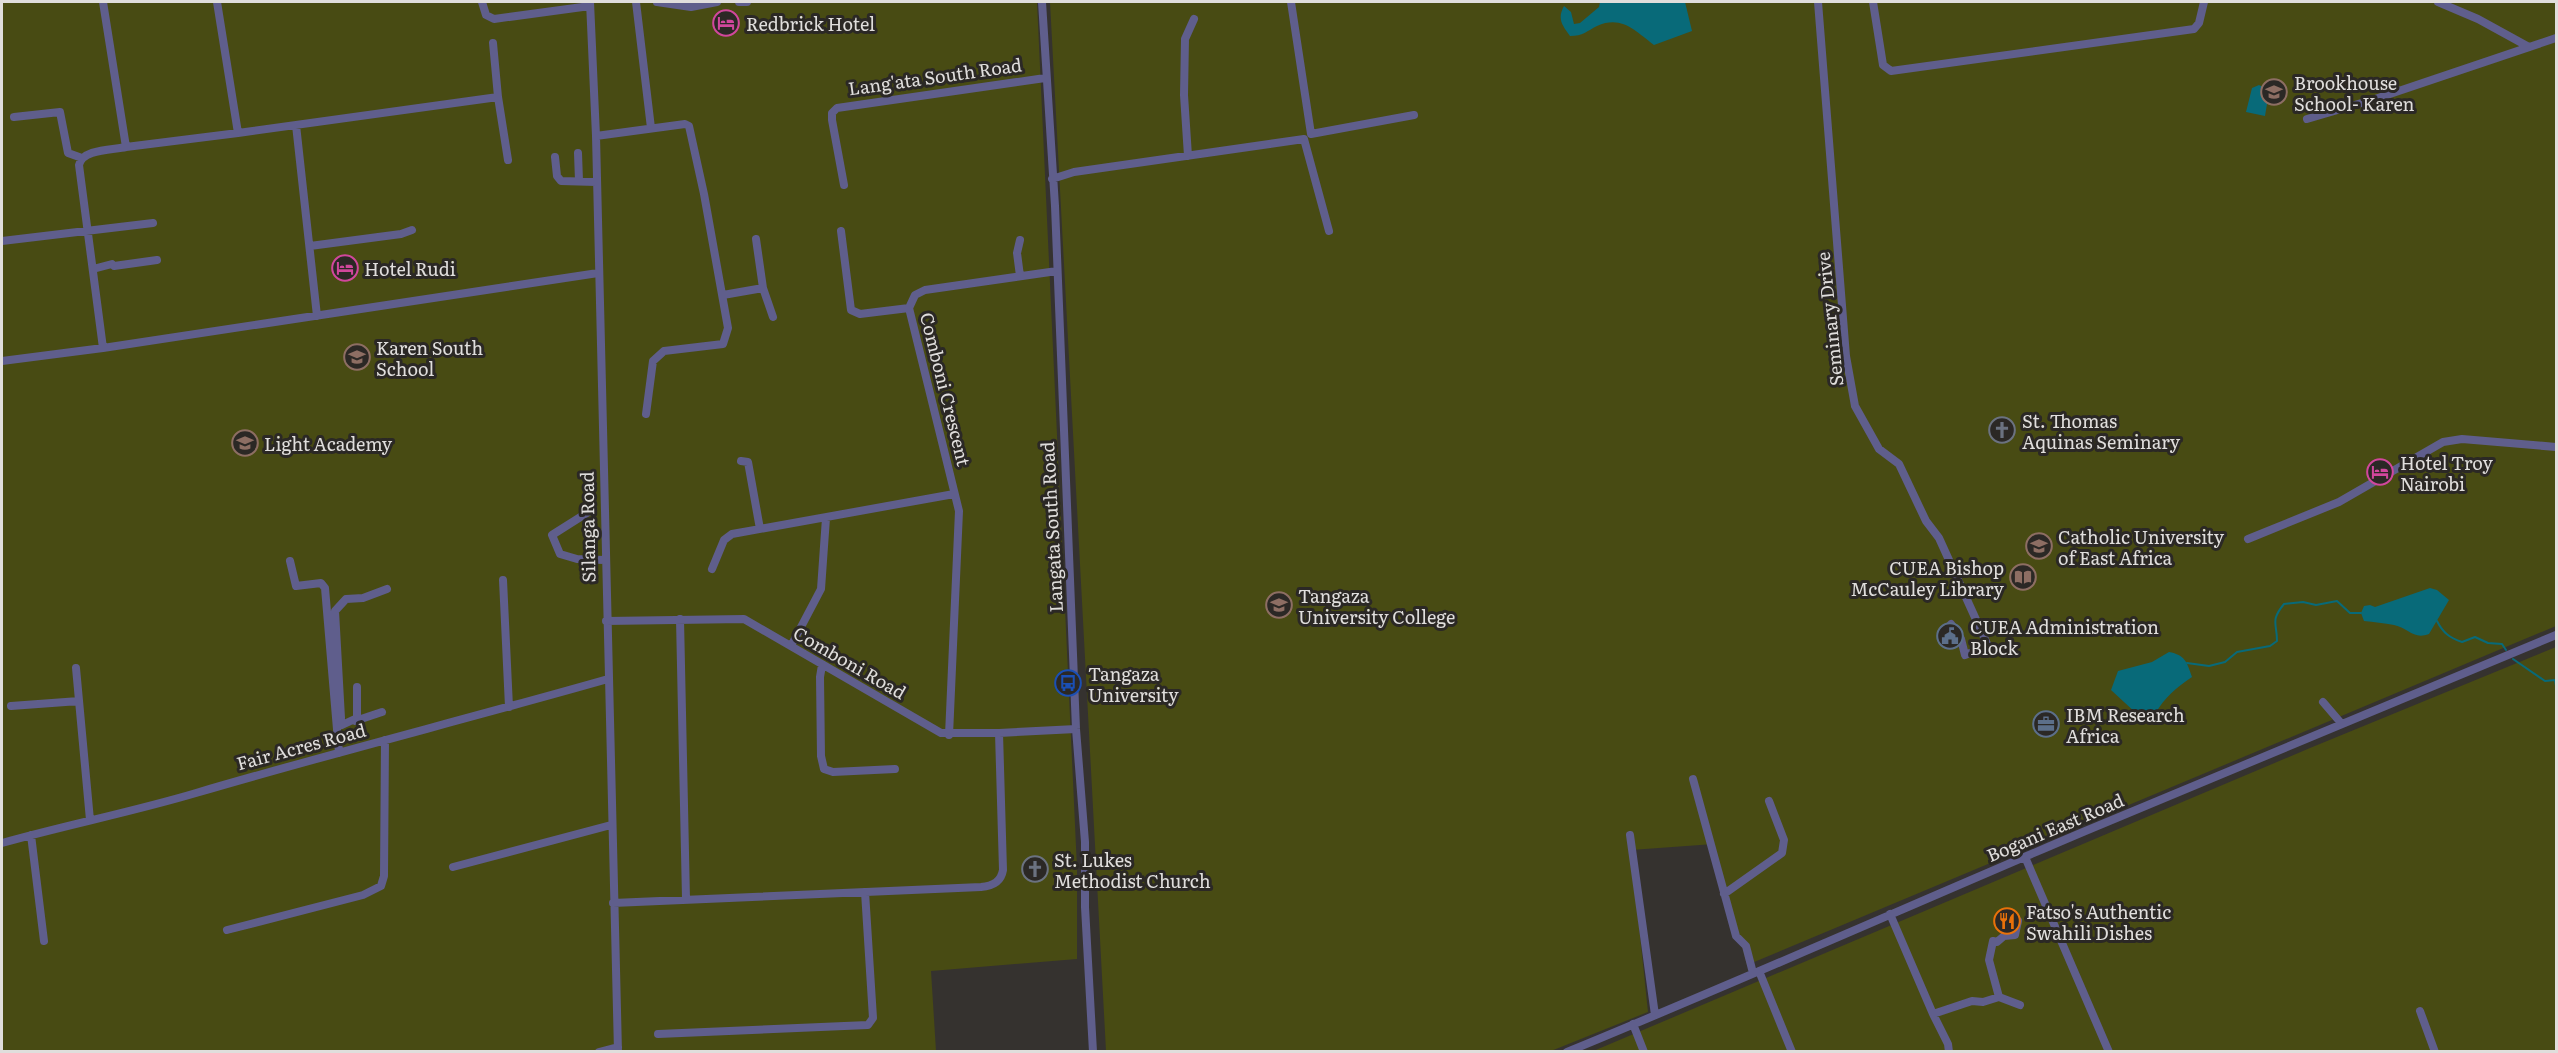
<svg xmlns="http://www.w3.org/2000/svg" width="2558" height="1053" viewBox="0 0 2558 1053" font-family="Literata,serif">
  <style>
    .green { fill: #484b13 }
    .water { fill: #086a79 }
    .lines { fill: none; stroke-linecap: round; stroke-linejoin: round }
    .stream { stroke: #086a79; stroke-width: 2 }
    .minor { stroke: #5f5e8c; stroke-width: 8 }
    .labels { text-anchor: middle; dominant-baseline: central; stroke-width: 6; stroke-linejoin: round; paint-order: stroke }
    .poi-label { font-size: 18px; fill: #e0dedc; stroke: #2b2825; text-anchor: start }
    .street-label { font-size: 18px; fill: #e0dedc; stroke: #2b2825 }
  </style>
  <rect width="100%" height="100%" fill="#35322f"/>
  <path class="green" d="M 2,2 L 1037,2 L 1077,868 L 1077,959 L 931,971 L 936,1051 L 2,1052 Z
    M 1050,2 L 2556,2 L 2556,626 L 1747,965 L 1714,844 L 1631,850 L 1648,1012 L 1551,1051 L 1106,1051 Z
    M 2556,647 L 2556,1051 L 1591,1052 L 2310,748 Z"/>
  <path class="water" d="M 1600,2 L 1685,2 L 1692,31 L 1654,45 C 1635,31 1622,15 1597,26 C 1587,31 1583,36 1570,36 C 1562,25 1557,19 1564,6 L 1571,12 L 1574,24 L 1580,23 L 1599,7 Z
    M 2259,85 L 2267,89 L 2269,92 L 2265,116 L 2246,112 L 2252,88 Z
    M 2430,588 L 2437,590 L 2449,600 L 2429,634 C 2413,640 2409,628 2394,625 C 2384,623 2374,622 2364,621 L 2361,613 L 2364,606 L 2370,605 L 2375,607 Z
    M 2169,652 C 2185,655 2187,662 2192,677 C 2176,688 2165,697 2155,714 L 2137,714 L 2111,690 L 2118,671 L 2152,662 Z"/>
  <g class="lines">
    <path class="stream" d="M 2437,621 C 2443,633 2450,638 2462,642 L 2475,637 L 2488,643 L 2502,644 L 2506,650
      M 2513,659 L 2545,681 L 2555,680 L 2556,686
      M 2187,663 L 2209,666 L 2225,662 L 2237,652 L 2270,646 L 2277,641 C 2277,623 2270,621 2284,604 L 2303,602 L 2316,605 L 2337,601 L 2350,613 L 2361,613"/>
    <path class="minor" d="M 217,2 L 238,133 L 498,97
      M 482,2 L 486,15 L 494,19 L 590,6
      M 590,2 L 596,136 L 618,1052
      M 636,2 L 651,128
      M 657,2 L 691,7 L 717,2
      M 739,2 L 747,2
      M 1042,2 L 1055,206 L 1076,729 L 1085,842 L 1085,907 L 1093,1052
      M 1291,2 L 1311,134 L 1414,115
      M 1818,2 L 1846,356 L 1855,406 L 1879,449 L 1899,464 L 1926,521 L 1939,538 L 1988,646 L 1965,655 L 1961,639 L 1951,624
      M 1873,2 L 1883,65 L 1891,71 L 2194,29 L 2199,23 L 2204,2
      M 2438,2 L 2478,19 L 2529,47
      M 493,43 L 498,97 L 508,160
      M 14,117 L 60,112 L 68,153 L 82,158
      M 2307,119 L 2375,99 L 2556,38
      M 296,125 L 317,316
      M 596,136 L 685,124 L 689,126 L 704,194 L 728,328 L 723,344 L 664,351 L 653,361 L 646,414
      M 126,147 L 238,133
      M 578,153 L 579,181
      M 1188,156 L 1184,95 L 1185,39 L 1194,19
      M 555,157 L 557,176 L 561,181 L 596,182
      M 1052,179 L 1074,172 L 1304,139 L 1329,231
      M 844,185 L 832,120 L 832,113 L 837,108 L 1045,78
      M 841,231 L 851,310 L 860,314 L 909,308
      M 756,239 L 763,288 L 773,317
      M 1020,240 L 1017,253 L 1020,276
      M 2,241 L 153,223
      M 310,246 L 401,234 L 412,230
      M 93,269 L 112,264 L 114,266 L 157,260
      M 723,295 L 763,288
      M 103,348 L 79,165 C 82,149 112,150 126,147 L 103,2
      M 2,361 L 103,348 L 598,273
      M 741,461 L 748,462 L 760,529
      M 593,509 L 552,535 L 560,554 L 577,559 L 604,560
      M 2248,539 L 2339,502 L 2443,442 L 2462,439 L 2556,447
      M 290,561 L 296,586 L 321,583 L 325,588 L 339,753
      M 712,569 L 724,540 L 732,534 L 954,494
      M 503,580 L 509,707
      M 680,619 L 686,899
      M 606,621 L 744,619 L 941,733 L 999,733 L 1076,729
      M 791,646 L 821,589 L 826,518
      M 822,665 L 820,677 L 821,756 L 824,769 L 833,772 L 895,769
      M 76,668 L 90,820
      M 2323,702 L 2341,723
      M 11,706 L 79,701
      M 341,718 L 335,611 L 346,599 L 363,598 L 387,589
      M 355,721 L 382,712
      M 342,725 L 357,718 L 357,687
      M 949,735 L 959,511 L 909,308 L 915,295 L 925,290 L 1057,271
      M 1693,779 L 1736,936 L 1746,946 L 1753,973
      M 31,835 L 44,941
      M 1630,835 L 1655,1015
      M 2,843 C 66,825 132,812 196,793 C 332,753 471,718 608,679
      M 2025,857 L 2109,1052
      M 453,867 L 611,825
      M 1724,894 L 1782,853 L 1784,840 L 1769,801
      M 613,903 L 981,887 C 993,886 1001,882 1003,870 L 999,733
      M 1890,914 L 1933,1014 L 1972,1001 L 1983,1002 L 1999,997 L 1989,960 L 1993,941 L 1997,942 L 2004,936 L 2015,935 L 2018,921
      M 227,930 L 363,895 L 381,886 L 384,876 L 385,740
      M 1759,971 L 1792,1052
      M 1999,997 L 2020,1005
      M 2420,1011 L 2435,1052
      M 1933,1014 L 1948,1044 L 1949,1052
      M 1633,1024 L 1644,1052
      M 658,1034 L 868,1025 L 873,1018 L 865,892
      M 599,1052 L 618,1047
      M 1567,1052 C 1740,981 1911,905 2083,832 C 2241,765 2399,701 2556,635"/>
  </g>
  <defs>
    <g id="hotel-ring" transform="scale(1.35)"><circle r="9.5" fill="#2b2825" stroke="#d1479c" stroke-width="1.5"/><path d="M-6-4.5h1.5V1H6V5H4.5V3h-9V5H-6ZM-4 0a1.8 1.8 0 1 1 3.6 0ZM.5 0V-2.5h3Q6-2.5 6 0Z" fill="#d1479c"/></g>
    <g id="school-ring" transform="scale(1.35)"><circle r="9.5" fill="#2b2825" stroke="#8d6e63" stroke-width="1.5"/><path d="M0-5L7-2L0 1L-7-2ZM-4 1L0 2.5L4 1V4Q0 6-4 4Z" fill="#8d6e63"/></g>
    <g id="church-ring" transform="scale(1.35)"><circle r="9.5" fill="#2b2825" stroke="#6b7280" stroke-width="1.5"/><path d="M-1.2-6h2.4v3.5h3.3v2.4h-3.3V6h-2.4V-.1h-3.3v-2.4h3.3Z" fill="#6b7280"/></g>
    <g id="university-ring" transform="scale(1.35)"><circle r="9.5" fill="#2b2825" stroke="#8d6e63" stroke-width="1.5"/><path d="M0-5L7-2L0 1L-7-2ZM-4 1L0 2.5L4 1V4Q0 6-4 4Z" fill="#8d6e63"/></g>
    <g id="library-ring" transform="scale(1.35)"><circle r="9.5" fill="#2b2825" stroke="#8d6e63" stroke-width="1.5"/><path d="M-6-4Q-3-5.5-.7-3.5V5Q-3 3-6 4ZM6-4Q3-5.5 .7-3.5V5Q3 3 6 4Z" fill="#8d6e63"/></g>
    <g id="civic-ring" transform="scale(1.35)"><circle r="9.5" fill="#2b2825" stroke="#5c6f8a" stroke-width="1.5"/><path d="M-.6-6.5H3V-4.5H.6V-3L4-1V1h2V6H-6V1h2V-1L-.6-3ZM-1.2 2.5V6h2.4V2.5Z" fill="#5c6f8a"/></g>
    <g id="bus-ring" transform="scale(1.35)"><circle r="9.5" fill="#2b2825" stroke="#1a4fb4" stroke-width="1.5"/><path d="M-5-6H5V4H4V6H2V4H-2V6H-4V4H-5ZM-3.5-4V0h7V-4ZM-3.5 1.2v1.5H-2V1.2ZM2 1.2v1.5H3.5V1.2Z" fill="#1a4fb4"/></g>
    <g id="office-ring" transform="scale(1.35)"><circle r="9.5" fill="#2b2825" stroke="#5c6f8a" stroke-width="1.5"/><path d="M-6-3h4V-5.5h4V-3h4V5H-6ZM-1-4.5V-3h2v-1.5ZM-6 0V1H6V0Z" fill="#5c6f8a"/></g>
    <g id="restaurant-ring" transform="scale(1.35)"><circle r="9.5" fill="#2b2825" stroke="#e8710a" stroke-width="1.5"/><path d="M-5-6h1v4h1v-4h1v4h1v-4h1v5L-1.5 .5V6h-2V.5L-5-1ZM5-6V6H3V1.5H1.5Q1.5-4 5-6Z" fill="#e8710a"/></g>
  </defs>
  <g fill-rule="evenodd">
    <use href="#hotel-ring" x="726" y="23"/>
    <use href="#school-ring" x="2274" y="92"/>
    <use href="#hotel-ring" x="345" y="268"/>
    <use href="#school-ring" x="357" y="357"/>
    <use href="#church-ring" x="2002" y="430"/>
    <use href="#school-ring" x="245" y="443"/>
    <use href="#hotel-ring" x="2380" y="472"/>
    <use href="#university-ring" x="2039" y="546"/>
    <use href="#library-ring" x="2023" y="577"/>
    <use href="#school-ring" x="1279" y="605"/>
    <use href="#civic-ring" x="1950" y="636"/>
    <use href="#bus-ring" x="1068" y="683"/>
    <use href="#office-ring" x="2046" y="724"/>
    <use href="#church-ring" x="1035" y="869"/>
    <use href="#restaurant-ring" x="2007" y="921"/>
  </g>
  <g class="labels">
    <g class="poi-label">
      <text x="746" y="23">Redbrick Hotel</text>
      <text x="2294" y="82">Brookhouse<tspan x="2294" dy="21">School- Karen</tspan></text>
      <text x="364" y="268">Hotel Rudi</text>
      <text x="376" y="347">Karen South<tspan x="376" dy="21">School</tspan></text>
      <text x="2022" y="420">St. Thomas<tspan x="2022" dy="21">Aquinas Seminary</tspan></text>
      <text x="264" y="443">Light Academy</text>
      <text x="2400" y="462">Hotel Troy<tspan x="2400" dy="21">Nairobi</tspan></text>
      <text x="2058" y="536">Catholic University<tspan x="2058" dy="21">of East Africa</tspan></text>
      <text x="2004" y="567" text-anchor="end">CUEA Bishop<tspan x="2004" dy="21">McCauley Library</tspan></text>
      <text x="1298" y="595">Tangaza<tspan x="1298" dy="21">University College</tspan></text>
      <text x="1970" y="626">CUEA Administration<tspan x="1970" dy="21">Block</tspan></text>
      <text x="1088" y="673">Tangaza<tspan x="1088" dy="21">University</tspan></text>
      <text x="2066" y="714">IBM Research<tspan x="2066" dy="21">Africa</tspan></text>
      <text x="1054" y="859">St. Lukes<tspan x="1054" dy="21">Methodist Church</tspan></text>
      <text x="2026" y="911">Fatso's Authentic<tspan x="2026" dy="21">Swahili Dishes</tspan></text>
    </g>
    <g class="street-label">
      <text transform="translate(935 76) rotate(-8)">Lang'ata South Road</text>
      <text transform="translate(1829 319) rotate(-96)">Seminary Drive</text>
      <text transform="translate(946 389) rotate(76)">Comboni Crescent</text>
      <text transform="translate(587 527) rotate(-91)">Silanga Road</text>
      <text transform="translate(1051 527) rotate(-93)">Langata South Road</text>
      <text transform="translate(850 662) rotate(30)">Comboni Road</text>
      <text transform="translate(301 746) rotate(-15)">Fair Acres Road</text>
      <text transform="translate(2055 827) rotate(-23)">Bogani East Road</text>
    </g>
  </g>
  <rect width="2558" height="1053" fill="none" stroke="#e0dedc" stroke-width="6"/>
</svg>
